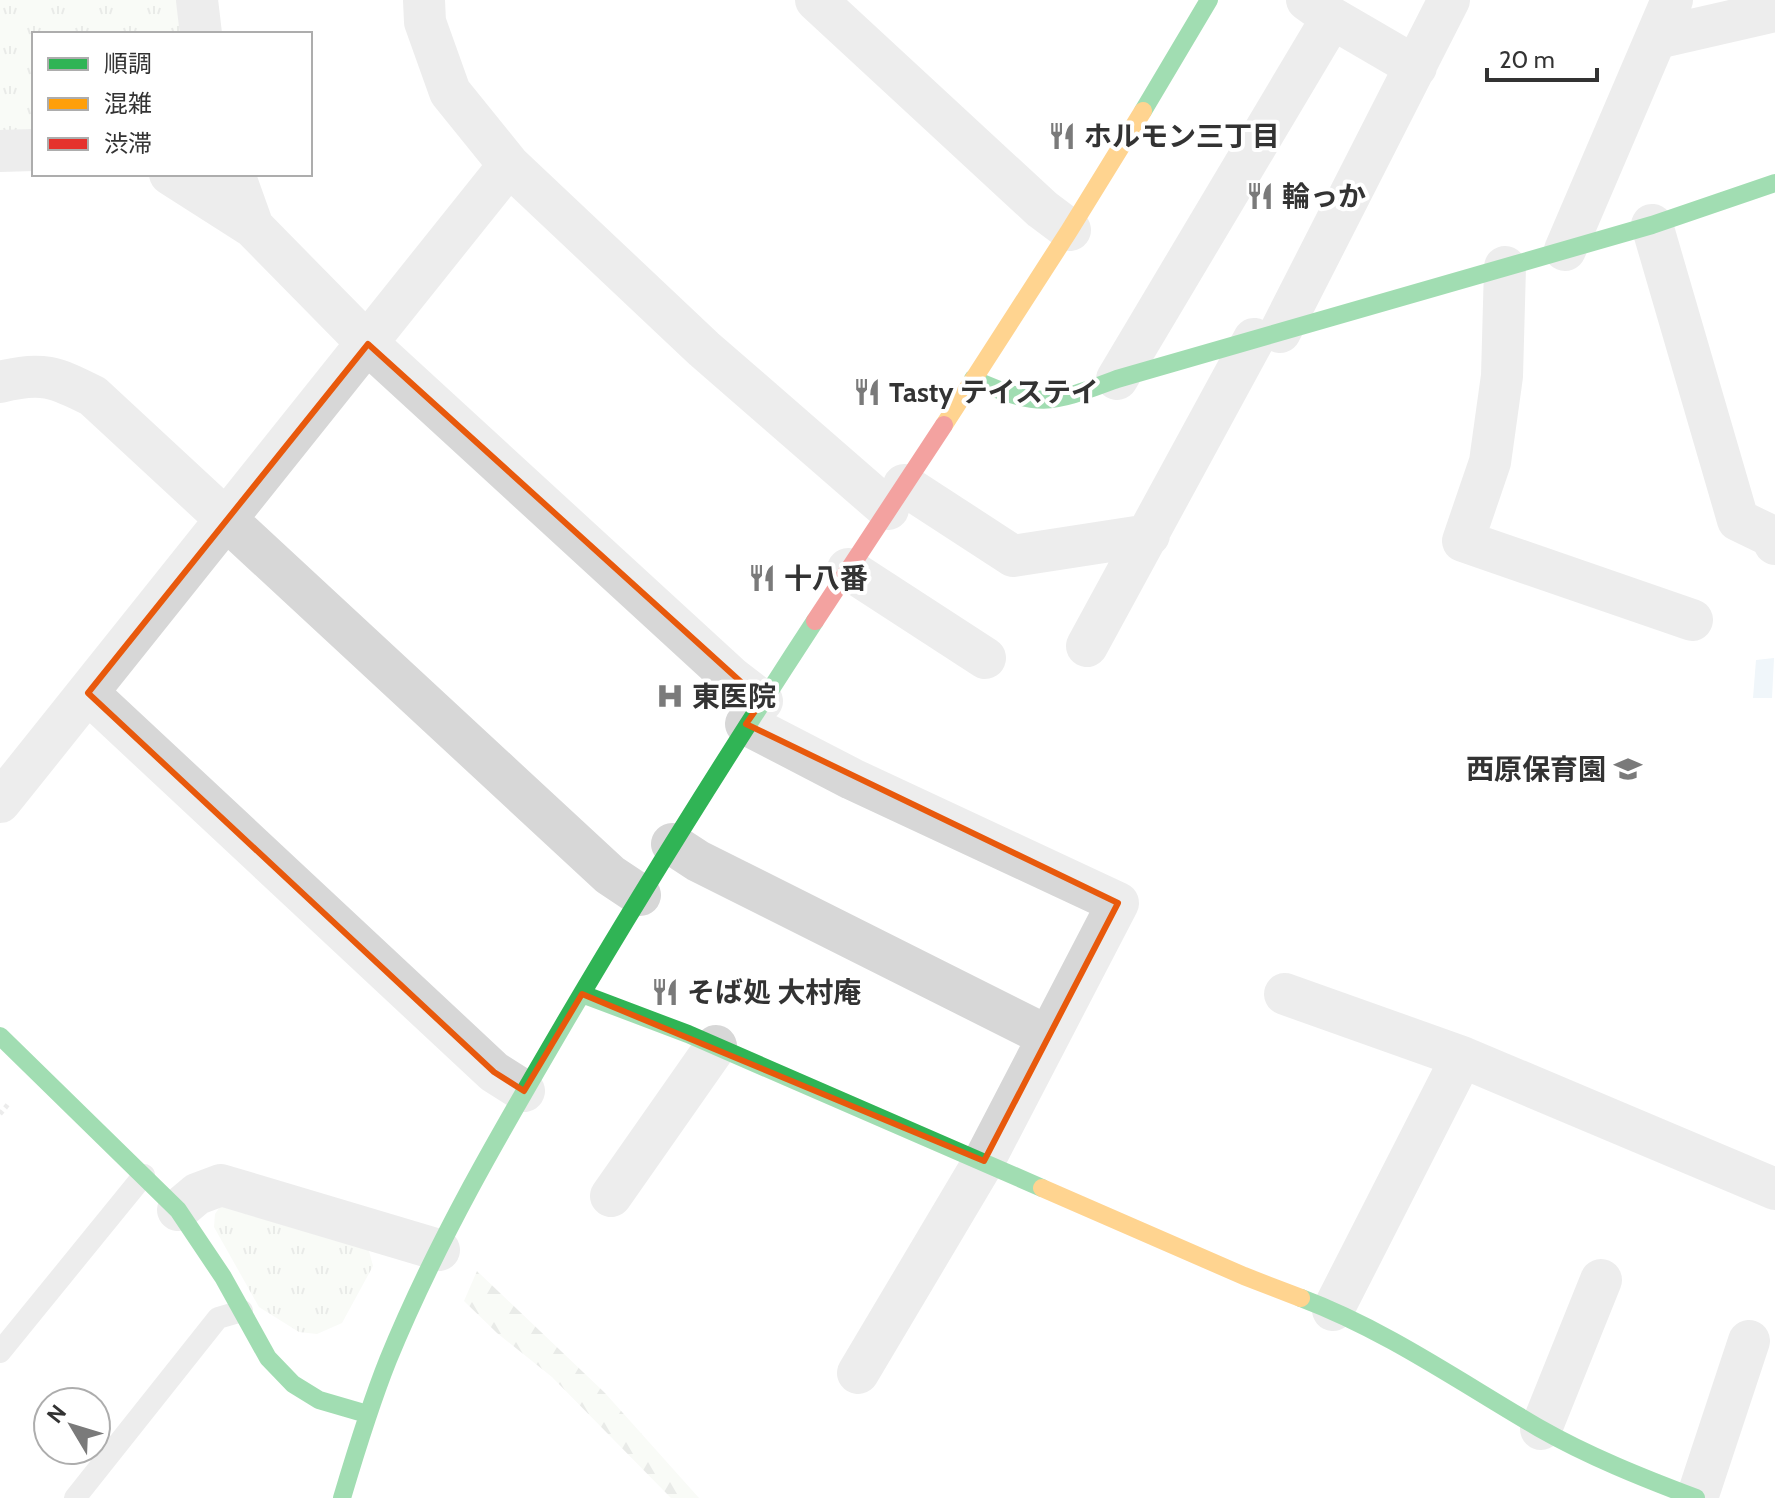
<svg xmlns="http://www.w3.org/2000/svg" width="1775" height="1498" viewBox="0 0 1775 1498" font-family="Cabin,'Noto Sans JP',sans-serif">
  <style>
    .forest { fill: url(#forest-firs) }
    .park { fill: url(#park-tufts) }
    .water { fill: #ddebf3 }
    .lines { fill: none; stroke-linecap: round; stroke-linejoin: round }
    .path { stroke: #d6d6d6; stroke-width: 5; stroke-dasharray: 4 4; stroke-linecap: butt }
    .lane { stroke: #d7d7d7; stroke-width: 22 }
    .street { stroke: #d7d7d7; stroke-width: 42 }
    .fast { stroke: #30b455; stroke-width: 18 }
    .slow { stroke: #ff9f0a; stroke-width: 18 }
    .jam { stroke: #e5322d; stroke-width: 18 }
    .marked { fill: none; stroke: #e8590c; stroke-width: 6; stroke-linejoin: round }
    .labels { text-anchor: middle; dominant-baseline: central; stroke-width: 8; stroke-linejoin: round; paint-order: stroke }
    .poi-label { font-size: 28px; font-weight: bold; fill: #333; stroke: #fff; text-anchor: start }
  </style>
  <defs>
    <pattern id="forest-firs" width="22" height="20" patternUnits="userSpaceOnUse" patternTransform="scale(2)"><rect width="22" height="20" fill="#f1f5ed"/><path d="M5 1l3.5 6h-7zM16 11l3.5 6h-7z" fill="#cfd2cc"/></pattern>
    <pattern id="park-tufts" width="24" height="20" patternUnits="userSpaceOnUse" patternTransform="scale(2)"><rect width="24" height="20" fill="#f1f5ed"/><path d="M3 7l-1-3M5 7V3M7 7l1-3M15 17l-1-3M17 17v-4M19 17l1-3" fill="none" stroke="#cfd2cc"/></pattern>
  </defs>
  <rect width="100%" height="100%" fill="#fff"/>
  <path class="forest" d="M 477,1271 L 605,1393 L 699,1498 L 671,1498 L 552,1377 L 497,1333 L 464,1301 Z"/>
  <path class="park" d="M 0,0 L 181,0 L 182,34 L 34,34 L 34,132 L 0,135 Z
    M 224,1201 L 366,1240 L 373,1266 L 342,1323 L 317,1334 L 299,1332 L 259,1307 L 214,1227 L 215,1214 Z"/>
  <path class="water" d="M 1774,658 L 1772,698 L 1753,698 L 1756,660 Z"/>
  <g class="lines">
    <path class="path" d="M 0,1114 L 9,1103"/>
    <path class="lane" d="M 0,1352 L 144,1175
      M 75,1498 L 218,1318 L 242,1311"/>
    <path class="street" d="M 197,0 L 201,34
      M 424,0 L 425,22 L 450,92 L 509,165 L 704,349 L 888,509
      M 816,0 L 1042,209 L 1070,230
      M 1332,18 L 1416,67
      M 1657,38 L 1775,11
      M 0,151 L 34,150
      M 170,174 L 253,227 L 368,344 L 732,678 L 762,701
      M 234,174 L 253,227
      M 1652,225 L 1738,520 L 1771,536 L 1775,544
      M 1565,250 L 1672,0
      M 1505,267 L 1502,376 L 1490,462 L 1463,541 L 1692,620
      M 1280,332 L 1449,0
      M 1117,379 L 1332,18 L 1307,0
      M 0,382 C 41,371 56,377 93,396 L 610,875 L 640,895
      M 904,485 L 1013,556 L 1149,535
      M 848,569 L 985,658
      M 1087,646 L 1254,339
      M 88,693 L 494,1072 L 524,1091
      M 746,724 L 852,779 L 1118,903 L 984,1161 L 858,1373
      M 0,802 L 509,165
      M 672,844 L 698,861 L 1047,1036
      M 1285,994 L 1462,1057 L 1775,1189
      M 611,1196 L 716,1046
      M 178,1210 L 197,1194 L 221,1185 L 439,1250
      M 1333,1310 L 1462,1057
      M 1541,1429 L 1601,1280
      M 1697,1498 L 1749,1341"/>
    <path class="fast" d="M 1143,111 L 1209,0
      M 973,379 C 1040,409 1050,404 1117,379 L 1652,225 L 1775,183
      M 582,994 L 688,1034 L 1042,1188
      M 0,1036 L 178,1210 L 223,1277 L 268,1358 L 293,1384 L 319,1400 L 367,1414
      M 1301,1298 C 1386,1330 1460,1382 1539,1428 C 1588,1456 1643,1478 1696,1498
      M 342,1498 C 356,1451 370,1405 388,1360 C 437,1240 503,1128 568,1017 C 647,883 730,751 815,621"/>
    <path class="slow" d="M 944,425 L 1069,231 L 1143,111
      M 1042,1188 L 1244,1276 L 1301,1298"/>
    <path class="jam" d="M 815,621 L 944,425"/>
  </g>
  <path d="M0 0H1775V1498H0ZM 368,344 L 762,701 L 746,724 L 1118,903 L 984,1161 L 582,994 L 524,1091 L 494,1072 L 88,693 Z" fill="#fff" fill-opacity=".55" fill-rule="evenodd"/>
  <path class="marked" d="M 368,344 L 762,701 L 746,724 L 1118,903 L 984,1161 L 582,994 L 524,1091 L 494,1072 L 88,693 Z"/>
  <defs>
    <g id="restaurant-bare" transform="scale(2.16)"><path d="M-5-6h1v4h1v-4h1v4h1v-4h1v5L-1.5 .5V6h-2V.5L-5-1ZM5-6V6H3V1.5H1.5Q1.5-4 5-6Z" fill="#7a7a7a" stroke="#fff" stroke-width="2.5" paint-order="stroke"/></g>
    <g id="hospital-bare" transform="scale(2.16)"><path d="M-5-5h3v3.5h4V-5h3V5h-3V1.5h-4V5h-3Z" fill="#7a7a7a" stroke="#fff" stroke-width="2.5" paint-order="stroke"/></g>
    <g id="school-bare" transform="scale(2.16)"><path d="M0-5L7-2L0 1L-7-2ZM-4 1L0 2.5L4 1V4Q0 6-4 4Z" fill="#7a7a7a" stroke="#fff" stroke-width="2.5" paint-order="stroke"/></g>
  </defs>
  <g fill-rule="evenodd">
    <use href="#restaurant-bare" x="1062" y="136"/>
    <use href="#restaurant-bare" x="1260" y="196"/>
    <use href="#restaurant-bare" x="867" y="392"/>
    <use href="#restaurant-bare" x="762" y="578"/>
    <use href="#hospital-bare" x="670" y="696"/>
    <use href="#school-bare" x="1628" y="769"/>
    <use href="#restaurant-bare" x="665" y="992"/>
  </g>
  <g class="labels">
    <g class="poi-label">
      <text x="1084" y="136">ホルモン三丁目</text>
      <text x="1282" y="196">輪っか</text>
      <text x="889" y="392">Tasty テイステイ</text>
      <text x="784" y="578">十八番</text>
      <text x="692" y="696">東医院</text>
      <text x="1606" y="769" text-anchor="end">西原保育園</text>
      <text x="687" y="992">そば処 大村庵</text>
    </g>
  </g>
  <rect x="32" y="32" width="280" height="144" fill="#ffffff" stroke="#adadad" stroke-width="2"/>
  <rect x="48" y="58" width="40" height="12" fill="#30b455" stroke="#adadad" stroke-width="2"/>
  <text x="104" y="72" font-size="24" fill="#333333">順調</text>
  <rect x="48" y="98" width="40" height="12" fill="#ff9f0a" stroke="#adadad" stroke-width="2"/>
  <text x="104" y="112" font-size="24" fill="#333333">混雑</text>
  <rect x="48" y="138" width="40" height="12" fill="#e5322d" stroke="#adadad" stroke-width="2"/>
  <text x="104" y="152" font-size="24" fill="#333333">渋滞</text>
  <g transform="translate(72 1426) rotate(308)"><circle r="38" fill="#ffffff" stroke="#adadad" stroke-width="2"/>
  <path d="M0-6L14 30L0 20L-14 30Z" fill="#7a7a7a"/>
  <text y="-12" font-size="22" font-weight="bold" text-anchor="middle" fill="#333333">N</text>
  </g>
  <path d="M1487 68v12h110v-12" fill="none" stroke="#333333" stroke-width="4"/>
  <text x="1499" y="68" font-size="24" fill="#333333" stroke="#ffffff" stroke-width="6" paint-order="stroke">20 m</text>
</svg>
